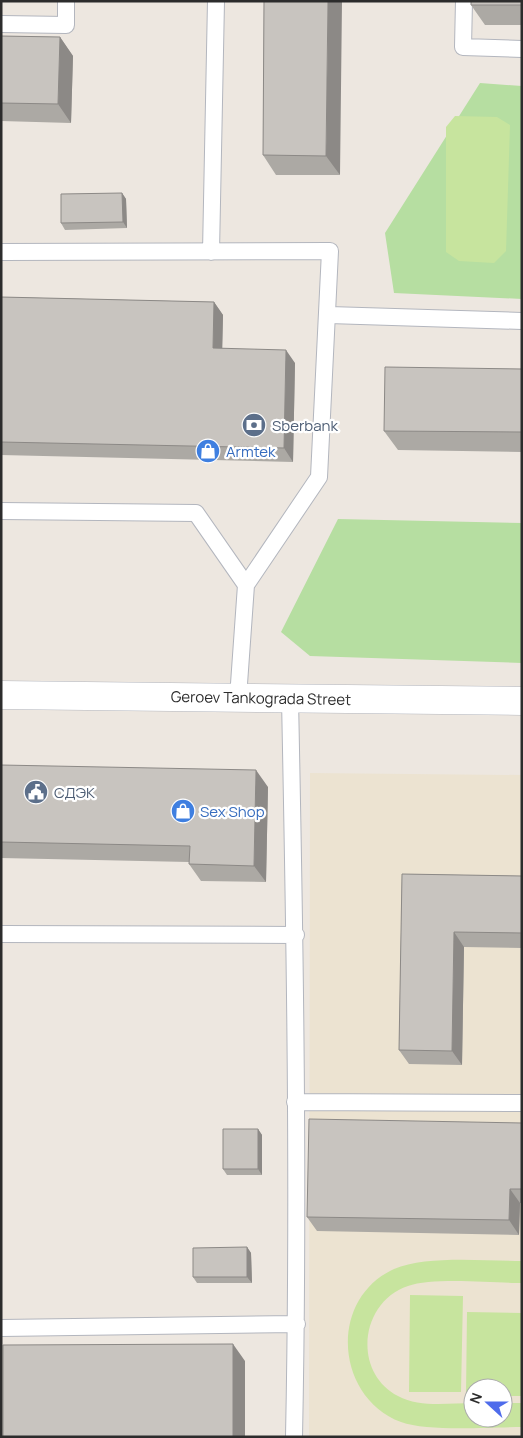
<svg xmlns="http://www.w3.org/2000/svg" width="523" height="1438" viewBox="0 0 523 1438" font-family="Manrope,sans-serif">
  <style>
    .education { fill: #ece3d1; fill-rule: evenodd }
    .green { fill: #b6dea1 }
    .pitch { fill: #c7e49e }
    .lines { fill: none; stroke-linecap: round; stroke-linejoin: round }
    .lane-casing { stroke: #b3b6be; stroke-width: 18 }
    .secondary-casing { stroke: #b3b6be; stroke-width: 29 }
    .lane { stroke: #fff; stroke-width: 16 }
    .secondary { stroke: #fff; stroke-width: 28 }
    .wall { fill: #aca9a4 }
    .shaded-wall { fill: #8c8986 }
    .building { fill: #c8c4bf; stroke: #8c8986 }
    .labels { text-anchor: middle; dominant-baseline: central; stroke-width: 4.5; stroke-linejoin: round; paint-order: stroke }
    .service-label { font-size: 15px; fill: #4e5e75; stroke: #fff; text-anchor: start }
    .shop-label { font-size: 15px; fill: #366cbe; stroke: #fff; text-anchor: start }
    .street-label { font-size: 15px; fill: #2c2c2c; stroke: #fff }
  </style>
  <rect width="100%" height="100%" fill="#ede7e0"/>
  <path class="education" d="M 310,773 L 522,775 L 522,1437 L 309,1437 ZM 473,1388 L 503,1388 L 503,1418 L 473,1418 Z"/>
  <path class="green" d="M 480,83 L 522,86 L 522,299 L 394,293 L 385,233 Z
    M 338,519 L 522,523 L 522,663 L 310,656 L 281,632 Z"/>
  <path class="pitch" d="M 455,116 L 497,117 L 510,125 L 506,251 L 494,263 L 459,261 L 446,252 L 446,127 Z
    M 522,1261 L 522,1283 C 493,1283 433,1277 408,1286 C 360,1302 352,1372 398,1396 C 420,1408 449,1403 473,1403 L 473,1418 L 503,1418 L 503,1403 L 522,1403 L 522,1427 C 490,1427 428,1432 401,1422 C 335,1397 328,1299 394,1269 C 426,1255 485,1261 522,1261 Z
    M 410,1295 L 463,1296 L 461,1392 L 409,1392 Z
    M 467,1312 L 522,1313 L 522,1396 L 503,1396 L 503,1388 L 473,1388 L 473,1395 L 466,1395 Z"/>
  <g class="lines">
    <g class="lane-casing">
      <path id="lane" d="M 464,1 L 463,47 L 522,49
        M 1,24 L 66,25 L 66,1
        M 1,252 L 330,251 L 319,477 L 246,585 L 238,698
        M 211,252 L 216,1
        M 329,315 L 522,321
        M 1,511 L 196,513 L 246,585
        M 290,699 C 295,945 299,1191 294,1437
        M 1,934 L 296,935
        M 295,1102 L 522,1103
        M 1,1328 L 297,1324"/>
    </g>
    <g class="secondary-casing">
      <path id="secondary" d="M 1,695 L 522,701"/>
    </g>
    <use href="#lane" class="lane"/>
    <use href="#secondary" class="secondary"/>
  </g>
  <path class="wall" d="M 264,1 L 340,175 L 276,175 L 263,155 Z
    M 522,1 L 522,25 L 485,25 L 471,5 Z
    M 1,36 L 60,37 L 73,56 L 71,123 L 1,121 Z
    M 122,193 L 126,199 L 127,228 L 65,230 L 61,223 Z
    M 1,297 L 214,302 L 223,315 L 222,348 L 295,363 L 293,462 L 1,455 Z
    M 522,369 L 522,452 L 398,450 L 384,431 Z
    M 1,765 L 268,787 L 266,882 L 201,881 L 189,864 L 189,862 L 1,858 Z
    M 402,874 L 522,876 L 522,948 L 464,947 L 462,1065 L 409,1064 L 399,1050 Z
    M 522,1123 L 522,1203 L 520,1203 L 519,1235 L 317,1231 L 307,1217 Z
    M 258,1129 L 262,1135 L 262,1175 L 227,1175 L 223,1169 Z
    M 247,1247 L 251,1253 L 252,1283 L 197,1283 L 193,1277 Z"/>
  <path class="shaded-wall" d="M 328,1 L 342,1 L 340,175 L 326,156 Z
    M 60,37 L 73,56 L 71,123 L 58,104 Z
    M 122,193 L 126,199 L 127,228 L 123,222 Z
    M 214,302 L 223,315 L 222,361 L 213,348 Z
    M 286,350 L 295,363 L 293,462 L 284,448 Z
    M 256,770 L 268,787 L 266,882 L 254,866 Z
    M 454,932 L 464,947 L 462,1065 L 452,1051 Z
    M 258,1129 L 262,1135 L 262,1175 L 258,1169 Z
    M 510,1189 L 520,1203 L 519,1235 L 509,1220 Z
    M 247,1247 L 251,1253 L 252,1283 L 247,1277 Z
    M 233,1344 L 245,1361 L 245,1437 L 233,1437 Z"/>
  <path class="building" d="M 264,1 L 328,1 L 326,156 L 263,155 Z
    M 471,1 L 522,1 L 522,5 L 471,5 Z
    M 1,36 L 60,37 L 58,104 L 1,103 Z
    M 122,193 L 123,222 L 61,223 L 61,194 Z
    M 1,297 L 214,302 L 213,348 L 286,350 L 284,448 L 1,442 Z
    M 385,367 L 522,369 L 522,432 L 384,431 Z
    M 1,765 L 256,770 L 254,866 L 189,864 L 190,846 L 1,842 Z
    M 402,874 L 522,876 L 522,933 L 454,932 L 452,1051 L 399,1050 Z
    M 309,1119 L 522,1123 L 522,1189 L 510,1189 L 509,1220 L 307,1217 Z
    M 223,1129 L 258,1129 L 258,1169 L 223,1169 Z
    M 247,1247 L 247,1277 L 193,1277 L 193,1248 Z
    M 233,1344 L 233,1437 L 3,1437 L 3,1345 Z"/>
  <defs>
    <g id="bank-disc" transform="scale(1.25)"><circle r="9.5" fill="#5c6f8a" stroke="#fff"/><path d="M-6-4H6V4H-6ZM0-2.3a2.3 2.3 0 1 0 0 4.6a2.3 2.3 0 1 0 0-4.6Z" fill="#fff"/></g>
    <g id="shop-disc" transform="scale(1.25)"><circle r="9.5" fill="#3f7fe0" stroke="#fff"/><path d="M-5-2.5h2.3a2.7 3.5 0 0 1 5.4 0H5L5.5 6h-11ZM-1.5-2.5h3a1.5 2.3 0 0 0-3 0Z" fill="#fff"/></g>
    <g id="civic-disc" transform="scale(1.25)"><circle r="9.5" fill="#5c6f8a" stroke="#fff"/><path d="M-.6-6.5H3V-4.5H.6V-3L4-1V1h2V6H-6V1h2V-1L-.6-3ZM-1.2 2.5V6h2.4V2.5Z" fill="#fff"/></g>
  </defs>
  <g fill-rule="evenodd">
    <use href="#bank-disc" x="254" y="425"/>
    <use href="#shop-disc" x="208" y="451"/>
    <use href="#civic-disc" x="36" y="792"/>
    <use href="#shop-disc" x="183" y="811"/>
  </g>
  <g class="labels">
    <g class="service-label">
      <text x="272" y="425">Sberbank</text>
      <text x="54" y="792">СДЭК</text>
    </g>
    <g class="shop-label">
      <text x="226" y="451">Armtek</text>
      <text x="200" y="811">Sex Shop</text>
    </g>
    <g class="street-label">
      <text transform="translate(261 698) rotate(1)">Geroev Tankograda Street</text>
    </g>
  </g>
  <rect width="523" height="1438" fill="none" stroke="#2c2c2c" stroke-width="5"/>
  <g transform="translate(488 1403) rotate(291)"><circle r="24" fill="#ffffff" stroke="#ababab"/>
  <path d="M0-4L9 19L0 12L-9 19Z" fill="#4f6ceb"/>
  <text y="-8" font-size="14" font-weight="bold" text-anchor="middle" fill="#2c2c2c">N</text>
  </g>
</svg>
